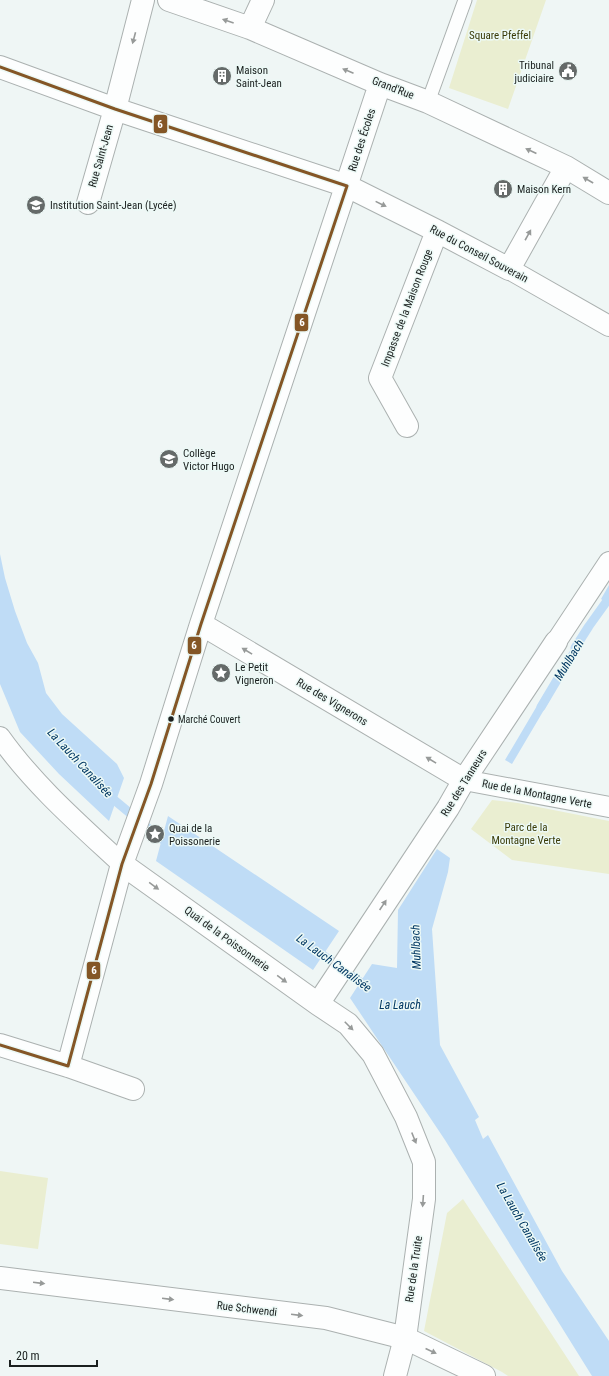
<svg xmlns="http://www.w3.org/2000/svg" width="609" height="1376" viewBox="0 0 609 1376" font-family="'Roboto Condensed',sans-serif">
  <style>
    .green { fill: #eaeed1 }
    .water { fill: #bfdcf6 }
    .lines { fill: none; stroke-linecap: round; stroke-linejoin: round }
    .stream { stroke: #bfdcf6; stroke-width: 9 }
    .service-casing { stroke: #abb1b0; stroke-width: 15 }
    .pedestrian-casing { stroke: #abb1b0; stroke-width: 22 }
    .minor-casing { stroke: #abb1b0; stroke-width: 24 }
    .tertiary-casing { stroke: #abb1b0; stroke-width: 24 }
    .service { stroke: #fdfefe; stroke-width: 13 }
    .pedestrian { stroke: #fdfefe; stroke-width: 20 }
    .minor { stroke: #fdfefe; stroke-width: 22 }
    .tertiary { stroke: #fdfefe; stroke-width: 22 }
    .bus-1-casing { stroke: #ecf9f6; stroke-width: 6 }
    .bus-1 { stroke: #845626; stroke-width: 3 }
    .oneway { fill: #979a99 }
    .bus-dot { fill: #1a1f1e; stroke: #ecf9f6; stroke-width: 1.5 }
    .labels { text-anchor: middle; dominant-baseline: central; stroke-width: 3; stroke-linejoin: round; paint-order: stroke }
    .bus-label { font-size: 10px; fill: #1a1f1e; stroke: #ecf9f6; text-anchor: start }
    .park-label { font-size: 11px; fill: #3a3b07; stroke: #ecf9f6 }
    .poi-label { font-size: 11px; fill: #1a1f1e; stroke: #ecf9f6; text-anchor: start }
    .street-label { font-size: 11px; fill: #1a1f1e; stroke: #ecf9f6 }
    .water-label { font-size: 12px; font-style: italic; fill: #003762; stroke: #ecf9f6 }
    .line-badge { stroke: #ecf9f6; stroke-width: 1.5 }
    .badge-label { font-size: 11px; text-anchor: middle; font-weight: bold; fill: #fff }
  </style>
  <rect width="100%" height="100%" fill="#eff6f5"/>
  <path class="green" d="M 477,0 L 546,0 L 508,109 L 449,88 Z
    M 492,800 L 518,803 L 609,821 L 609,874 L 512,860 L 471,829 Z
    M 0,1171 L 48,1178 L 38,1249 L 0,1244 Z
    M 463,1199 L 579,1376 L 508,1376 L 502,1372 L 424,1331 L 447,1213 Z"/>
  <path class="water" d="M 0,554 L 5,578 L 15,611 L 27,643 L 38,663 L 46,693 L 62,714 L 117,764 L 124,778 L 109,821 L 59,774 L 20,732 L 0,684 Z
    M 609,585 L 609,604 L 601,599 Z
    M 578,637 L 584,640 L 554,692 L 548,688 Z
    M 544,694 L 551,698 L 512,764 L 505,760 Z
    M 168,816 L 339,931 L 313,970 L 156,861 Z
    M 437,849 L 450,858 L 448,872 L 432,929 L 440,1045 L 479,1117 L 475,1120 L 483,1139 L 488,1135 L 562,1271 L 609,1341 L 609,1376 L 592,1376 L 445,1140 L 350,998 L 372,964 L 397,968 L 398,910 Z"/>
  <g class="lines">
    <path class="stream" d="M 575,648 L 589,626 L 609,598
      M 541,707 L 557,680
      M 107,794 L 155,834 L 171,846
      M 313,948 L 371,990"/>
    <g class="service-casing">
      <path id="service" d="M 428,102 L 465,0"/>
    </g>
    <g class="pedestrian-casing">
      <path id="pedestrian" d="M 509,269 L 609,326
        M 556,642 L 609,562
        M 0,737 C 34,785 79,824 122,864
        M 464,780 L 609,807"/>
    </g>
    <g class="minor-casing">
      <path id="minor" d="M 169,0 L 250,28 L 380,84 L 428,102 L 566,167 L 609,193
        M 250,28 L 263,0
        M 0,67 L 115,109 L 347,186 L 437,231 L 509,269 L 566,167
        M 88,203 L 115,109 L 143,0
        M 407,426 L 380,378 L 437,231
        M 201,624 L 464,780
        M 122,864 L 318,1004 L 348,1024 L 373,1054 L 406,1117 L 424,1162 L 424,1199 L 405,1338 L 395,1376
        M 318,1004 L 448,808 L 464,780 L 556,642
        M 0,1045 L 68,1066 L 133,1089
        M 68,1066 L 122,864 L 151,784 L 201,624 L 380,84"/>
    </g>
    <g class="tertiary-casing">
      <path id="tertiary" d="M 0,1278 L 326,1318 L 405,1338 L 484,1376"/>
    </g>
    <use href="#service" class="service"/>
    <use href="#pedestrian" class="pedestrian"/>
    <use href="#minor" class="minor"/>
    <use href="#tertiary" class="tertiary"/>
    <g class="bus-1-casing">
      <path id="bus-1" d="M 0,67 L 115,109 L 347,186 L 201,624 L 151,784 L 122,864 L 68,1066 L 0,1045"/>
    </g>
    <use href="#bus-1" class="bus-1"/>
  </g>
  <defs><path id="oneway-solid" d="M-6-.8H1V-3.2L6.5 0L1 3.2V.8H-6Z"/></defs>
  <g class="oneway">
    <use href="#oneway-solid" transform="translate(228 21) rotate(-161)"/>
    <use href="#oneway-solid" transform="translate(134 38) rotate(105)"/>
    <use href="#oneway-solid" transform="translate(348 71) rotate(-157)"/>
    <use href="#oneway-solid" transform="translate(531 151) rotate(-155)"/>
    <use href="#oneway-solid" transform="translate(588 180) rotate(-150)"/>
    <use href="#oneway-solid" transform="translate(381 204) rotate(26)"/>
    <use href="#oneway-solid" transform="translate(528 235) rotate(-61)"/>
    <use href="#oneway-solid" transform="translate(247 651) rotate(-149)"/>
    <use href="#oneway-solid" transform="translate(431 760) rotate(-149)"/>
    <use href="#oneway-solid" transform="translate(154 886) rotate(36)"/>
    <use href="#oneway-solid" transform="translate(383 905) rotate(-56)"/>
    <use href="#oneway-solid" transform="translate(282 979) rotate(36)"/>
    <use href="#oneway-solid" transform="translate(349 1026) rotate(45)"/>
    <use href="#oneway-solid" transform="translate(414 1138) rotate(68)"/>
    <use href="#oneway-solid" transform="translate(423 1201) rotate(94)"/>
    <use href="#oneway-solid" transform="translate(39 1283) rotate(7)"/>
    <use href="#oneway-solid" transform="translate(168 1299) rotate(7)"/>
    <use href="#oneway-solid" transform="translate(297 1315) rotate(7)"/>
    <use href="#oneway-solid" transform="translate(431 1351) rotate(25)"/>
  </g>
  <defs>
    <g id="civic-disc" transform="scale(1)"><circle r="9.5" fill="#656a69" stroke="#ecf9f6"/><path d="M-.6-6.5H3V-4.5H.6V-3L4-1V1h2V6H-6V1h2V-1L-.6-3ZM-1.2 2.5V6h2.4V2.5Z" fill="#fff"/></g>
    <g id="building-disc" transform="scale(1)"><circle r="9.5" fill="#656a69" stroke="#ecf9f6"/><path d="M-4-6H4V6H1V3H-1V6H-4ZM-2.5-4.3h1.7v1.8h-1.7ZM.8-4.3h1.7v1.8H.8ZM-2.5-1h1.7V.8h-1.7ZM.8-1h1.7V.8H.8Z" fill="#fff"/></g>
    <g id="school-disc" transform="scale(1)"><circle r="9.5" fill="#656a69" stroke="#ecf9f6"/><path d="M0-5L7-2L0 1L-7-2ZM-4 1L0 2.5L4 1V4Q0 6-4 4Z" fill="#fff"/></g>
    <g id="sight-disc" transform="scale(1)"><circle r="9.5" fill="#656a69" stroke="#ecf9f6"/><path d="M0-6L1.8-2.2L6-1.7L2.9 1.2L3.7 5.4L0 3.3L-3.7 5.4L-2.9 1.2L-6-1.7L-1.8-2.2Z" fill="#fff"/></g>
  </defs>
  <g fill-rule="evenodd">
    <use href="#civic-disc" x="568" y="71"/>
    <use href="#building-disc" x="222" y="76"/>
    <use href="#building-disc" x="503" y="189"/>
    <use href="#school-disc" x="36" y="205"/>
    <use href="#school-disc" x="169" y="459"/>
    <use href="#sight-disc" x="221" y="673"/>
    <use href="#sight-disc" x="155" y="834"/>
  </g>
  <circle class="bus-dot" cx="171" cy="719" r="3.5"/>
  <g class="labels">
    <g class="bus-label">
      <text x="178" y="719">Marché Couvert</text>
    </g>
    <g class="park-label">
      <text x="500" y="35">Square Pfeffel</text>
      <text x="526" y="827">Parc de la<tspan x="526" dy="13">Montagne Verte</tspan></text>
    </g>
    <g class="poi-label">
      <text x="554" y="65" text-anchor="end">Tribunal<tspan x="554" dy="13">judiciaire</tspan></text>
      <text x="236" y="70">Maison<tspan x="236" dy="13">Saint-Jean</tspan></text>
      <text x="517" y="189">Maison Kern</text>
      <text x="50" y="205">Institution Saint-Jean (Lycée)</text>
      <text x="183" y="453">Collège<tspan x="183" dy="13">Victor Hugo</tspan></text>
      <text x="235" y="667">Le Petit<tspan x="235" dy="13">Vigneron</tspan></text>
      <text x="169" y="828">Quai de la<tspan x="169" dy="13">Poissonerie</tspan></text>
    </g>
    <g class="street-label">
      <text transform="translate(393 88) rotate(21)">Grand'Rue</text>
      <text transform="translate(362 140) rotate(-72)">Rue des Écoles</text>
      <text transform="translate(101 156) rotate(-74)">Rue Saint-Jean</text>
      <text transform="translate(479 254) rotate(28)">Rue du Conseil Souverain</text>
      <text transform="translate(407 308) rotate(-69)">Impasse de la Maison Rouge</text>
      <text transform="translate(332 702) rotate(31)">Rue des Vignerons</text>
      <text transform="translate(464 783) rotate(-58)">Rue des Tanneurs</text>
      <text transform="translate(537 794) rotate(11)">Rue de la Montagne Verte</text>
      <text transform="translate(227 939) rotate(36)">Quai de la Poissonnerie</text>
      <text transform="translate(414 1269) rotate(-82)">Rue de la Truite</text>
      <text transform="translate(247 1309) rotate(7)">Rue Schwendi</text>
    </g>
    <g class="water-label">
      <text transform="translate(569 660) rotate(-59)">Muhlbach</text>
      <text transform="translate(80 763) rotate(47)">La Lauch Canalisée</text>
      <text transform="translate(416 947) rotate(-92)">Muhlbach</text>
      <text transform="translate(334 963) rotate(36)">La Lauch Canalisée</text>
      <text x="400" y="1005">La Lauch</text>
      <text transform="translate(522 1222) rotate(60)">La Lauch Canalisée</text>
    </g>
  </g>
  <g class="line-badge">
    <rect x="153" y="114" width="15" height="20" rx="4" fill="#845626"/>
    <rect x="294" y="313" width="15" height="19" rx="4" fill="#845626"/>
    <rect x="187" y="636" width="15" height="19" rx="4" fill="#845626"/>
    <rect x="86" y="961" width="15" height="19" rx="4" fill="#845626"/>
  </g>
  <g class="badge-label">
    <text x="160" y="128">6</text>
    <text x="302" y="326">6</text>
    <text x="194" y="649">6</text>
    <text x="94" y="974">6</text>
  </g>
  <path d="M10 1360v6h87v-6" fill="none" stroke="#1a1f1e" stroke-width="2"/>
  <text x="16" y="1360" font-size="12" fill="#1a1f1e" stroke="#ecf9f6" stroke-width="3" paint-order="stroke">20 m</text>
</svg>
